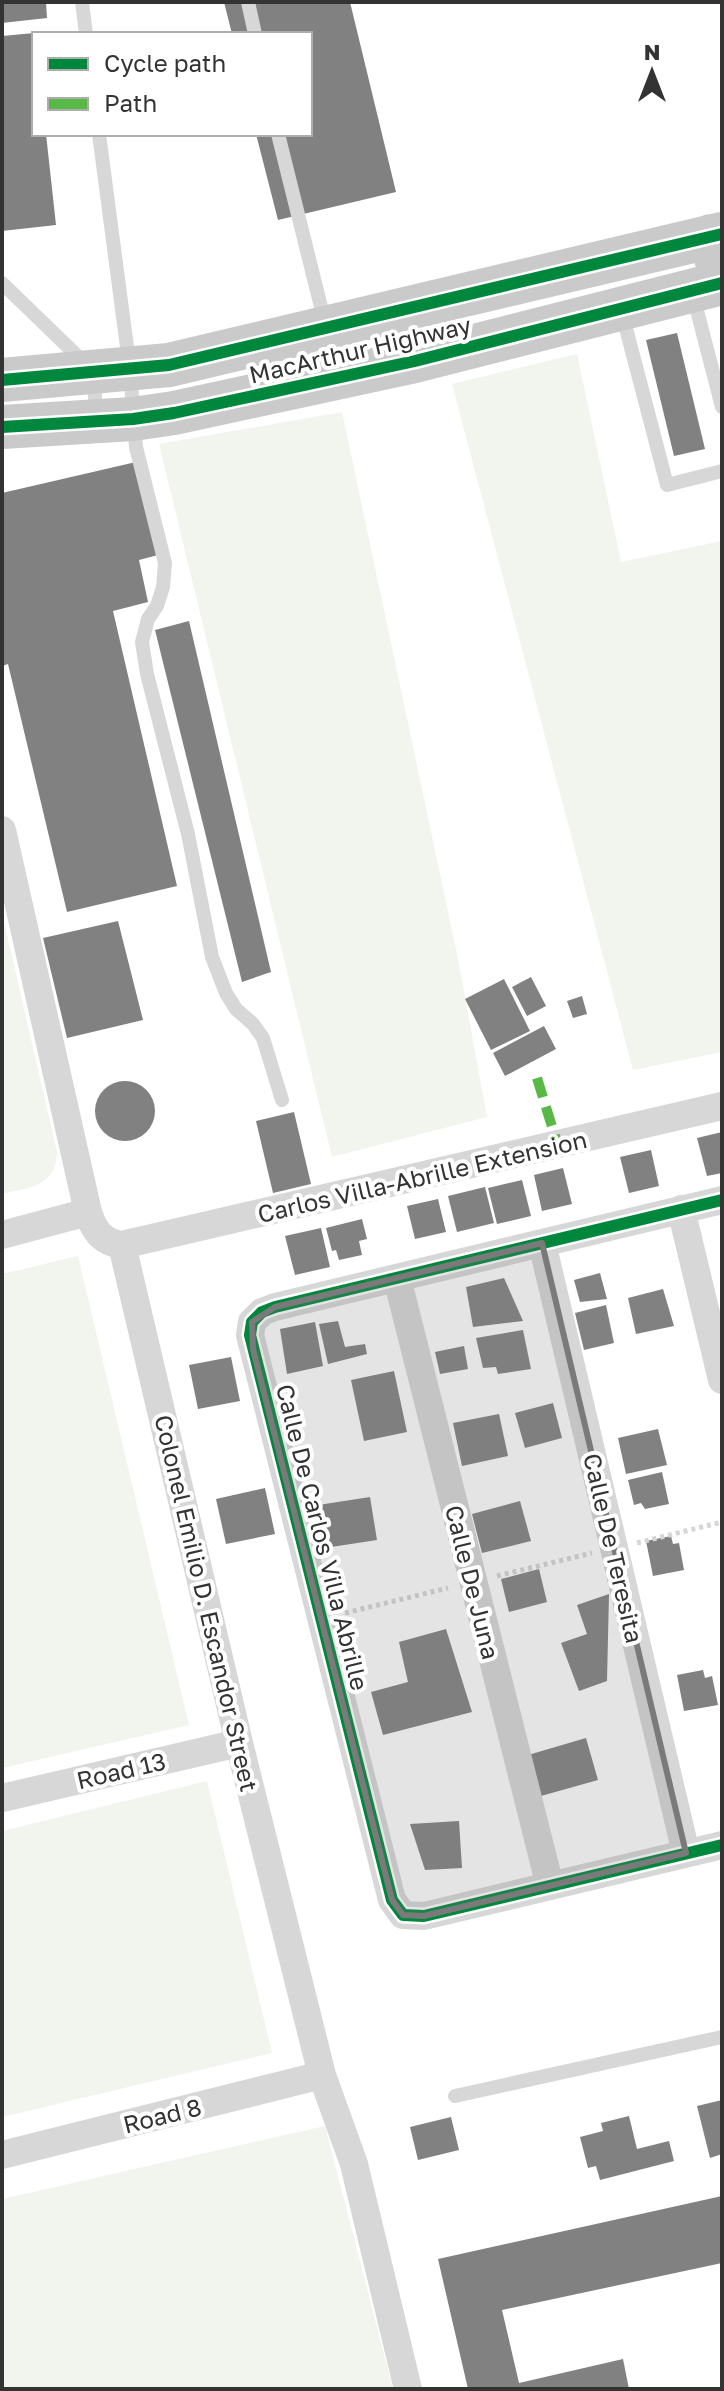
<svg xmlns="http://www.w3.org/2000/svg" width="724" height="2391" viewBox="0 0 724 2391" font-family="'Golos Text',sans-serif">
  <style>
    .green { fill: #f1f5ed }
    .building { fill: #818181 }
    .lines { fill: none; stroke-linecap: round; stroke-linejoin: round }
    .path { stroke: #d6d6d6; stroke-width: 5; stroke-dasharray: 4 4; stroke-linecap: butt }
    .service { stroke: #d7d7d7; stroke-width: 14 }
    .minor { stroke: #d7d7d7; stroke-width: 28 }
    .primary { stroke: #cacaca; stroke-width: 44 }
    .quiet { stroke: #58b947; stroke-width: 10; stroke-dasharray: 20 10; stroke-linecap: butt }
    .cycleway-casing { stroke: #fff; stroke-width: 17 }
    .cycleway { stroke: #00873e; stroke-width: 12 }
    .marked { fill: #7a7a7a; fill-opacity: 0.2; stroke: #7a7a7a; stroke-width: 6; stroke-linejoin: round }
    .labels { text-anchor: middle; dominant-baseline: central; stroke-width: 8; stroke-linejoin: round; paint-order: stroke }
    .street-label { font-size: 24px; fill: #333; stroke: #fff }
  </style>
  <rect width="100%" height="100%" fill="#fff"/>
  <path class="green" d="M 577,354 L 621,562 L 722,541 L 722,1052 L 633,1070 L 452,384 Z
    M 342,412 L 458,959 L 487,1117 L 332,1157 L 159,444 Z
    M 2,913 L 57,1152 C 56,1187 30,1187 2,1194 Z
    M 78,1256 L 189,1725 L 2,1768 L 2,1274 Z
    M 207,1781 L 272,2053 L 2,2117 L 2,1831 Z
    M 325,2126 L 393,2389 L 2,2389 L 2,2199 Z"/>
  <path class="building" d="M 2,2 L 46,2 L 47,18 L 2,23 Z
    M 224,2 L 350,2 L 396,192 L 278,220 L 256,134 L 310,134 L 310,34 L 232,34 Z
    M 34,33 L 34,134 L 46,134 L 56,225 L 2,231 L 2,36 Z
    M 677,333 L 705,449 L 674,456 L 646,340 Z
    M 136,462 L 158,555 L 139,560 L 148,602 L 113,611 L 177,886 L 67,912 L 8,664 L 2,666 L 2,493 Z
    M 189,621 L 271,972 L 242,982 L 155,630 Z
    M 118,921 L 143,1020 L 67,1038 L 43,938 Z
    M 531,977 L 546,1006 L 527,1016 L 512,987 Z
    M 504,979 L 530,1031 L 491,1050 L 465,999 Z
    M 582,996 L 587,1014 L 573,1018 L 567,1001 Z
    M 544,1026 L 556,1049 L 505,1076 L 493,1053 Z
    M95 1111a30 30 0 1 1 60 0a30 30 0 1 1-60 0Z
    M 294,1112 L 311,1184 L 273,1193 L 256,1121 Z
    M 722,1132 L 722,1173 L 707,1176 L 697,1138 Z
    M 651,1150 L 659,1186 L 629,1193 L 620,1157 Z
    M 563,1168 L 572,1204 L 542,1211 L 534,1175 Z
    M 522,1180 L 531,1216 L 497,1224 L 488,1188 Z
    M 485,1187 L 494,1223 L 457,1232 L 448,1196 Z
    M 438,1199 L 446,1232 L 415,1239 L 407,1206 Z
    M 362,1219 L 367,1239 L 359,1241 L 362,1255 L 339,1260 L 336,1250 L 332,1251 L 326,1228 Z
    M 321,1228 L 330,1267 L 295,1275 L 285,1236 Z
    M 600,1273 L 607,1299 L 580,1302 L 574,1280 Z
    M 504,1278 L 523,1321 L 473,1327 L 466,1287 Z
    M 663,1289 L 674,1326 L 636,1334 L 628,1298 Z
    M 606,1305 L 614,1343 L 584,1350 L 575,1313 Z
    M 338,1321 L 345,1347 L 365,1344 L 367,1354 L 328,1364 L 319,1324 Z
    M 315,1322 L 323,1366 L 287,1374 L 280,1329 Z
    M 523,1330 L 531,1369 L 498,1374 L 496,1367 L 483,1368 L 476,1338 Z
    M 464,1346 L 468,1369 L 440,1374 L 435,1352 Z
    M 231,1357 L 240,1401 L 198,1409 L 189,1365 Z
    M 394,1371 L 407,1432 L 364,1441 L 351,1380 Z
    M 553,1403 L 562,1438 L 525,1448 L 515,1413 Z
    M 499,1414 L 508,1456 L 462,1466 L 453,1423 Z
    M 658,1429 L 667,1465 L 626,1474 L 618,1438 Z
    M 662,1472 L 669,1504 L 645,1509 L 641,1503 L 634,1505 L 628,1480 Z
    M 265,1488 L 275,1534 L 226,1544 L 216,1499 Z
    M 370,1497 L 377,1540 L 318,1549 L 312,1506 Z
    M 520,1501 L 531,1541 L 482,1553 L 472,1514 Z
    M 671,1536 L 673,1544 L 679,1543 L 684,1570 L 653,1576 L 646,1541 Z
    M 539,1569 L 547,1602 L 509,1612 L 501,1579 Z
    M 609,1594 L 607,1681 L 579,1691 L 561,1643 L 587,1634 L 577,1605 Z
    M 446,1629 L 472,1712 L 383,1735 L 371,1692 L 408,1682 L 399,1642 Z
    M 703,1670 L 705,1678 L 712,1676 L 718,1705 L 684,1711 L 677,1675 Z
    M 586,1738 L 598,1780 L 541,1796 L 528,1755 Z
    M 459,1821 L 462,1868 L 425,1870 L 410,1824 Z
    M 722,2100 L 722,2154 L 710,2158 L 697,2106 Z
    M 629,2116 L 637,2149 L 669,2141 L 674,2161 L 600,2180 L 596,2166 L 588,2168 L 580,2137 L 603,2131 L 601,2123 Z
    M 451,2117 L 459,2150 L 418,2160 L 410,2127 Z
    M 722,2196 L 722,2263 L 502,2310 L 519,2383 L 623,2359 L 629,2389 L 468,2389 L 438,2259 Z"/>
  <g class="lines">
    <path class="path" d="M 637,1543 L 722,1522
      M 497,1576 L 592,1553
      M 345,1613 L 448,1588"/>
    <path class="service" d="M 82,2 L 86,34
      M 248,2 L 255,34
      M 99,134 L 130,370 L 136,447 L 165,563 L 163,587 L 157,606 L 148,619 L 142,642 L 147,674 L 188,834 L 212,957 L 226,993 L 236,1009 L 253,1024 L 263,1038 L 282,1100
      M 278,134 L 325,323
      M 2,283 L 95,373 L 95,417
      M 693,295 L 722,407
      M 622,313 L 667,485 L 722,471
      M 455,2096 L 722,2037"/>
    <path class="minor" d="M 2,830 L 88,1212 C 94,1231 102,1242 122,1245 L 722,1106
      M 722,1200 L 275,1307 L 262,1312 L 252,1322 L 250,1335 L 392,1900 L 403,1915 L 424,1916 L 722,1845
      M 681,1209 L 722,1380
      M 2,1235 L 88,1212
      M 542,1243 L 686,1853
      M 122,1245 L 239,1743 L 322,2075 L 354,2164 L 408,2389
      M 397,1278 L 550,1886
      M 2,1798 L 239,1743
      M 2,2155 L 322,2075"/>
    <path class="primary" d="M 2,380 L 169,365 L 722,234
      M 2,427 L 133,419 L 174,413 L 415,361 L 722,283 L 711,236"/>
    <path class="quiet" d="M 537,1078 L 558,1146"/>
    <g class="cycleway-casing">
      <path id="cycleway" d="M 2,380 L 169,365 L 722,234
        M 2,427 L 133,419 L 174,413 L 415,361 L 722,283
        M 722,1200 L 275,1307 L 262,1312 L 252,1322 L 250,1335 L 392,1900 L 403,1915 L 424,1916 L 722,1845"/>
    </g>
    <use href="#cycleway" class="cycleway"/>
  </g>
  <path class="marked" d="M 542,1243 L 686,1853 L 424,1916 L 403,1915 L 392,1900 L 253,1349 L 252,1322 L 275,1307 Z"/>
  <g class="labels">
    <g class="street-label">
      <text transform="translate(360 349) rotate(-13)">MacArthur Highway</text>
      <text transform="translate(422 1176) rotate(-13)">Carlos Villa-Abrille Extension</text>
      <text transform="translate(323 1537) rotate(76)">Calle De Carlos Villa Abrille</text>
      <text transform="translate(614 1548) rotate(77)">Calle De Teresita</text>
      <text transform="translate(473 1582) rotate(76)">Calle De Juna</text>
      <text transform="translate(207 1603) rotate(77)">Colonel Emilio D. Escandor Street</text>
      <text transform="translate(121 1770) rotate(-13)">Road 13</text>
      <text transform="translate(162 2115) rotate(-14)">Road 8</text>
    </g>
  </g>
  <rect width="724" height="2391" fill="none" stroke="#333333" stroke-width="8"/>
  <rect x="32" y="32" width="280" height="104" fill="#ffffff" stroke="#adadad" stroke-width="2"/>
  <rect x="48" y="58" width="40" height="12" fill="#00873e" stroke="#adadad" stroke-width="2"/>
  <text x="104" y="72" font-size="24" fill="#333333">Cycle path</text>
  <rect x="48" y="98" width="40" height="12" fill="#58b947" stroke="#adadad" stroke-width="2"/>
  <text x="104" y="112" font-size="24" fill="#333333">Path</text>
  <g transform="translate(652 72)" stroke="#ffffff" stroke-width="6" paint-order="stroke">
  <path d="M0-6L14 30L0 20L-14 30Z" fill="#333333"/>
  <text y="-12" font-size="22" font-weight="bold" text-anchor="middle" fill="#333333">N</text>
  </g>
</svg>
